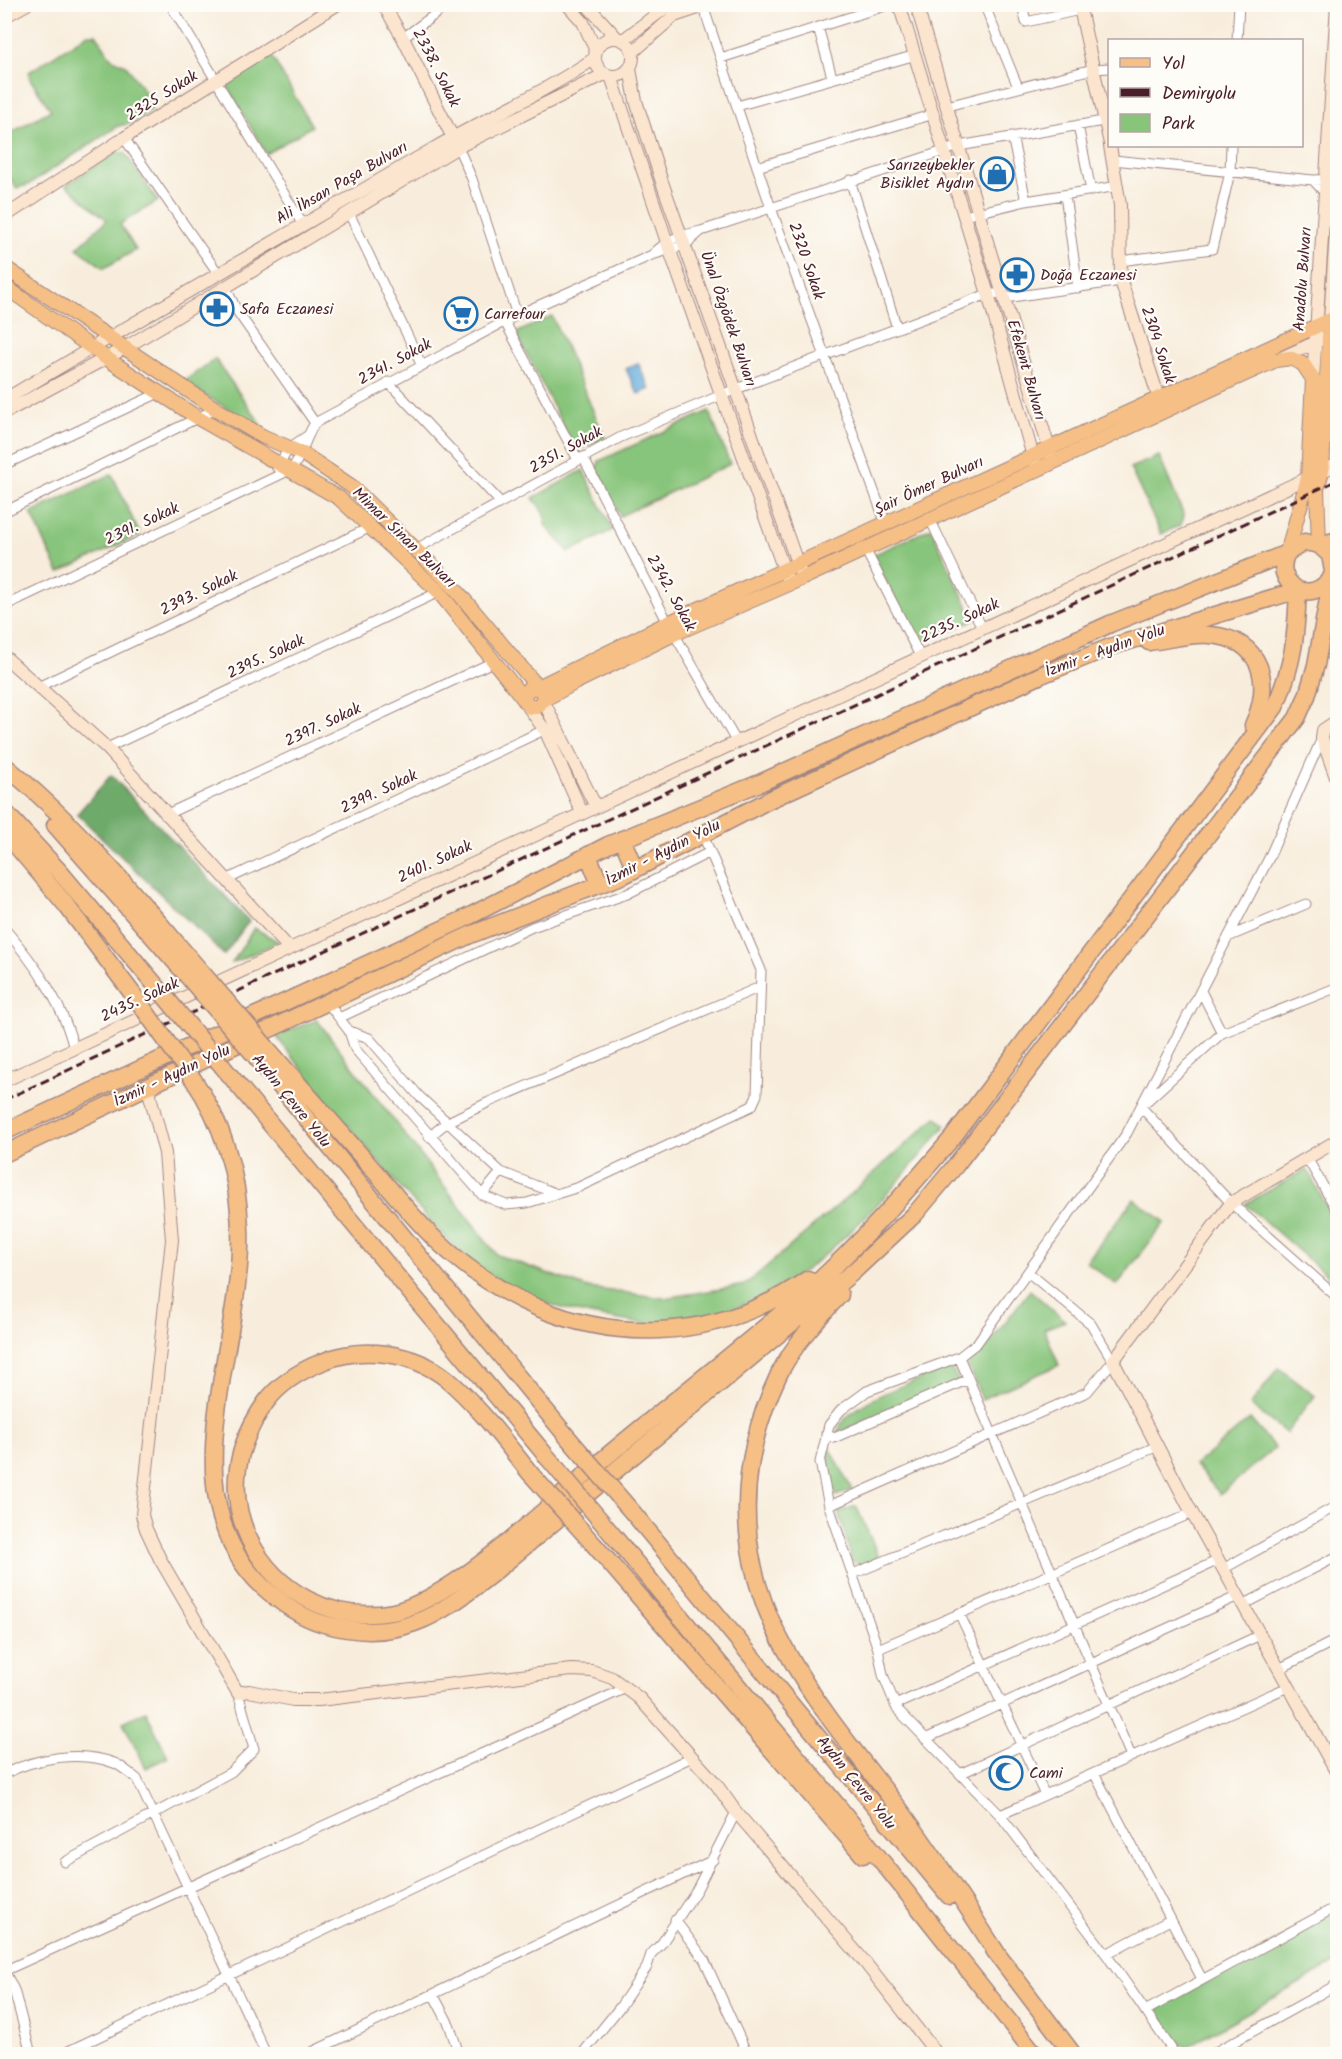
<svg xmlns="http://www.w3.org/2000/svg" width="1342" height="2059" viewBox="0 0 1342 2059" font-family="Kalam,sans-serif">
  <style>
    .green { fill: #88c57b; stroke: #697253; stroke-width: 1.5 }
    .forest { fill: #6eaa6b; stroke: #5c644b; stroke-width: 1.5 }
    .water { fill: #63addb; stroke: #566683; stroke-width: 1.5 }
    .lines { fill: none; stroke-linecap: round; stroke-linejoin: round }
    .street-casing { stroke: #a18684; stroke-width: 11 }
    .secondary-casing { stroke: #a18684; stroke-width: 14 }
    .primary-casing { stroke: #a18684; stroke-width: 16 }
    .highway-casing { stroke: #a18684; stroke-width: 19 }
    .street { stroke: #fff; stroke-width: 9 }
    .secondary { stroke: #fbe5cf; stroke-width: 12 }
    .primary { stroke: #f5bf86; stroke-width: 14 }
    .highway { stroke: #f5bf86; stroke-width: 16 }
    .rail { stroke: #4a1f2b; stroke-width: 3; stroke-dasharray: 9 4.5; stroke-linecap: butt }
    .highway-bridge-casing { stroke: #a18684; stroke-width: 19; stroke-linecap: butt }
    .highway-bridge { stroke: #f5bf86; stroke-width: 16 }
    .labels { text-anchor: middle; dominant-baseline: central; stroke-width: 4.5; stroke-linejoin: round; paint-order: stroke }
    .street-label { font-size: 16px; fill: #4a1f2b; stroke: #fdfcf7 }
    .poi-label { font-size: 16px; fill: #4a1f2b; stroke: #fdfcf7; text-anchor: start }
  </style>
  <rect width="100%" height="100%" fill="#fdfcf7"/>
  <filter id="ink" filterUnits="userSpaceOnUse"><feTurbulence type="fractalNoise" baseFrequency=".0167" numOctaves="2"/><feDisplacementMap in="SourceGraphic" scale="12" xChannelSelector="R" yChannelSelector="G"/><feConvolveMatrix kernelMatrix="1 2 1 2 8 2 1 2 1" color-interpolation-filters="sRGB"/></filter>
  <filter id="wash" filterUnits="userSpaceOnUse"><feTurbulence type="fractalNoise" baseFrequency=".008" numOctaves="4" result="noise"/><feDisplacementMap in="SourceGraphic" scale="24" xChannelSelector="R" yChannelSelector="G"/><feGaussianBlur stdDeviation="1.35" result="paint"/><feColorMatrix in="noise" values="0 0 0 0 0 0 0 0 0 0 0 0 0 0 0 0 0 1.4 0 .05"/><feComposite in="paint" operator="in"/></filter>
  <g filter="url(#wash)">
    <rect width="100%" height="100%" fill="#f8eddc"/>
    <path class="green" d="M 88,34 L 96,34 L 111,58 L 126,65 L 151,101 L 152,109 L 132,123 L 118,126 L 28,185 L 16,188 L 5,169 L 5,136 L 51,110 L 30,79 L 29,72 Z
      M 270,53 L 312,126 L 266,154 L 225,82 Z
      M 116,152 L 125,153 L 158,201 L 120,224 L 136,250 L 104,268 L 77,248 L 107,220 L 66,185 Z
      M 552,316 L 605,438 L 576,451 L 516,333 Z
      M 215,359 L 261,424 L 258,427 L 183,382 Z
      M 709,411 L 730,464 L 620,516 L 596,470 L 599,461 Z
      M 1159,456 L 1184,516 L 1181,525 L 1161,534 L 1130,468 Z
      M 583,470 L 613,530 L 569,552 L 545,525 L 545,514 L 533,498 Z
      M 112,474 L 140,535 L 59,573 L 31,513 Z
      M 931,528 L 974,620 L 917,645 L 873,555 Z
      M 254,928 L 279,942 L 232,963 Z
      M 317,1020 L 497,1255 L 588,1288 L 665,1298 L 745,1285 L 844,1200 L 936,1117 L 946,1125 C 871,1215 783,1325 652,1324 C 638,1324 622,1320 608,1318 C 562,1311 515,1295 478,1267 C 452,1247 430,1221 408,1196 C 361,1144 318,1089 275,1035 Z
      M 1307,1169 L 1337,1226 L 1337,1284 L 1245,1204 Z
      M 1134,1199 L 1165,1222 L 1117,1285 L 1086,1262 Z
      M 1030,1290 L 1065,1321 L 1044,1329 L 1059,1365 L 982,1399 L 967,1363 L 986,1347 Z
      M 947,1368 L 954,1372 L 959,1382 L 837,1433 C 846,1401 917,1381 947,1368 Z
      M 1279,1368 L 1315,1396 L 1286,1433 L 1250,1405 Z
      M 1250,1419 L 1275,1448 L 1220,1494 L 1195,1465 Z
      M 828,1444 L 852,1490 L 836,1496 L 829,1475 Z
      M 856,1506 L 879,1557 L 863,1565 L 852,1562 L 839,1512 Z
      M 146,1711 L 168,1757 L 146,1768 L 123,1722 Z
      M 1337,1908 L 1337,1962 L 1187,2047 L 1180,2044 L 1157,2012 L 1158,2008 Z"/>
    <path class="forest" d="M 111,775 L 249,921 L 224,955 L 77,814 Z"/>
    <path class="water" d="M 638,363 L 650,389 L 638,394 L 626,369 Z"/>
  </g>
  <g filter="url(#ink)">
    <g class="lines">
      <g class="street-casing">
        <path id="street" d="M 170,4 L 303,225
          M 984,4 L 1018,87
          M 1022,4 L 1026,22 L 1080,10
          M 703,6 L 771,208 L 886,524
          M 818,27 L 832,77
          M 403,38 L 449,4
          M 1237,40 L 1239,4
          M 721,58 L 891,4
          M 737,106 L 916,55
          M 947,106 L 1093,69 L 1110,68
          M 1078,125 L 1091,191
          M 1012,136 L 1026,201
          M 124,138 L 218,273
          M 458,147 L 472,179 L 517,315
          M 1113,160 L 1313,180 L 1338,179
          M 757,167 L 934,114
          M 850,180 L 897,328
          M 1313,180 L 1325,193 L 1338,194
          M 1065,195 L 1078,288
          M 349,213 L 422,366
          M 964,216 L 1026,201 L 1118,186
          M 652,255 C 669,238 678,236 701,231 L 959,146 L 1109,120
          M 1120,261 L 1212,249 L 1230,172 L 1231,146
          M 225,286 L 237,311 L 315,423
          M 505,322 L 578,460
          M 388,382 L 501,503
          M 583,457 L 668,623 L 736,741
          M 4,465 L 159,393
          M 277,468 L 289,448 L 307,436
          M 4,512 L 216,409
          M 930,519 L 983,630
          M 416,549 L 621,437 L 736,389 L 988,294 L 1002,294 L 1012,297 L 1121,281
          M 865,549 L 921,658
          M 4,606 L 292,469 C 303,454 305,438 315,423 L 517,315 L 652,255 L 685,245 L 701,231
          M 40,686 L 371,527
          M 107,748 L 439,592
          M 165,815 L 493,662
          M 226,880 L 544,730
          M 4,928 C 35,964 63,1003 74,1049
          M 1228,937 L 1306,904
          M 1201,991 L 1222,1033
          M 327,1002 L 349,1031 L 355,1049 L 482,1195 L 506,1205 L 527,1203 L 579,1187 L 752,1106 L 757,1095 L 761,970 L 702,833
          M 339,1018 L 532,927 L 627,894 L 710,852
          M 349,1031 L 369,1038 L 419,1096 L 501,1172 L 557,1194
          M 1147,1101 L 1222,1033 L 1338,987
          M 1141,1107 L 1231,1203 L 1338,1298
          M 429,1137 L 446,1123 L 489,1102 L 760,987
          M 1307,1158 L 1338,1212
          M 482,1195 L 501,1172
          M 959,1357 L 1131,1756
          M 826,1434 L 834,1438 L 969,1379
          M 829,1506 L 1087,1392 L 1113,1361 L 1091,1324 L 1029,1273
          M 1223,1569 L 1338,1505
          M 853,1574 L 1158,1446
          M 1243,1605 L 1338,1556
          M 959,1613 L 1045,1795
          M 878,1649 L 1192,1513
          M 1279,1669 L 1338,1639
          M 895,1705 L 1219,1560
          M 925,1739 L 1238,1596
          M 962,1773 L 1260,1635
          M 1094,1773 L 1202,1979
          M 4,1774 C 36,1758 80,1750 114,1763 C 122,1766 130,1774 137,1779 L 266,2054
          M 1000,1815 L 1288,1687
          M 65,1862 L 231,1772 L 254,1749 L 238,1693
          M 675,1920 L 704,1959 L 747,2054
          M 1106,1954 L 1170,1920
          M 4,1970 L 14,1990 L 31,2054
          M 4,1971 L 626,1688
          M 433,1994 L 449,2024 L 459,2054
          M 1145,2011 L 1338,1906
          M 62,2054 L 692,1757
          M 308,2054 L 713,1860
          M 582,2054 L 620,2007 L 647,1967 L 651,1954 L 662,1943 L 697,1889 L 736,1812
          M 1175,2054 L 1106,1954 L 1000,1815 L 897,1709 L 883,1675 L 878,1649 L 829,1506 L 820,1462 L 829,1425 L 841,1410 L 867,1391 L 959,1357 L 977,1343 L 1127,1133 L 1269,858 L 1322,738
          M 1212,2054 L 1338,1984"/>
      </g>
      <g class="secondary-casing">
        <path id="secondary" d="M 383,4 L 403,38 L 456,144
          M 567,4 L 583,22 L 596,51
          M 586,4 L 617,38
          M 899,4 L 988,294 L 1035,464
          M 916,4 L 1051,455
          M 1079,4 L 1110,144
          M 4,17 L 27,4
          M595 57a19 19 0 1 1 38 0a19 19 0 1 1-38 0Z
          M 623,40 L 670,4
          M 633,52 L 674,16 L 710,4
          M 630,69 L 636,101 L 661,179 L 800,571
          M 611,76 L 670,251 L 789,584
          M 1110,146 L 1120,205 L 1121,281 L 1162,408
          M 1338,201 L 1330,320 L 1338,317
          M 4,217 L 124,138 L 338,4
          M 1279,359 L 1338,332
          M 1313,379 L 1337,4
          M 4,400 C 146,315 290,233 433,149 C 486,118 544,93 595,58
          M 4,413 L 123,349 L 458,147 L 605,74
          M 4,656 L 107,748 L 288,947
          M 543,700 L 596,807
          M 525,702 L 546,732 L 582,813
          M 1338,720 L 1323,730 L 1322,738 L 1338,783
          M 4,1081 L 1338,464
          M 148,1088 L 165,1153 L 172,1240 L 142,1515 L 146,1529 L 160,1559 L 238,1693 L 249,1691 L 293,1700 L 319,1700 L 571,1670 L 592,1671 L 612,1678 L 639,1698 L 716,1784 L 736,1812 L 863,1960 L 937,2054
          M 1338,1140 L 1231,1203 L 1113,1361 L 1192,1513 L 1338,1775"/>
      </g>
      <g class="primary-casing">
        <path id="primary" d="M 4,267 L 216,409 L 262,436 L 303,454 L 351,486 L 451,584 L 542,692
          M 4,286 L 112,362 L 198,418 L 339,498 L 439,592 L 530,707 L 537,707 L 543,700 L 576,682 L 676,633 L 803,578 L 1214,388 L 1276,360 L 1290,358 L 1303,364 L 1313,379 L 1308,478 L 1287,553
          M 525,702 L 524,696 L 529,688 L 536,688 L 668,623 L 1330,320 L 1322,471 L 1317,489 L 1319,545"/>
      </g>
      <g class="highway-casing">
        <path id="highway" d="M 1298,590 C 1284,581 1279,568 1287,553 L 1305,542 L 1319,545 L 1338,540
          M 1149,642 C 1168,640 1191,633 1210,635 C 1262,639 1273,683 1253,725
          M 4,765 C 79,826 140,901 203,974
          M 4,811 L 59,871 L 163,994
          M 55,825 L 191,980
          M 4,831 L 66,905 L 141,1005
          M 622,839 L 635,869
          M 588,855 L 600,884
          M 266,1047 C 301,1087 336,1127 371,1167 C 392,1191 412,1217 435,1239 C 496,1297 573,1334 659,1330 C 713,1328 763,1310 808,1279
          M 252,1052 L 569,1439
          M 223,1067 L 548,1458
          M 193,1079 C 223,1123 238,1175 240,1228 C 245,1343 165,1493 262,1586 C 281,1603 300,1617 324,1624 C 396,1645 438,1617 493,1573 L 853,1272 L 915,1214 L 956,1165 L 1297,718 L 1307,696 L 1316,665 L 1333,571 L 1330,555 L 1319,545
          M 4,1132 L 464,919 L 608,845 L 762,782 L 1110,624 L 1287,553
          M 4,1154 L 470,935 L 624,875 L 771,799 L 1039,676 L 1110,647 L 1298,590 C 1311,594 1321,590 1330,579
          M 840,1295 C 818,1318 794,1344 779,1374 C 735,1467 735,1561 787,1652 C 818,1709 862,1760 901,1811 C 936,1859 968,1908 1000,1958
          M 530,1473 C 505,1442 478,1405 447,1379 C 413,1352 361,1345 322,1362 C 300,1371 280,1383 266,1402 C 237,1443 226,1491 249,1539 C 276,1593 333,1623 393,1612 C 452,1600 547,1507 595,1466 C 666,1406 740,1350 810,1289 C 862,1242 908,1190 953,1137 L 1275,707 C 1294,663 1296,637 1298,590
          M 634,1514 L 949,1896
          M 611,1533 L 841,1810 L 1035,2054
          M 596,1547 L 863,1855
          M 994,1950 L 1073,2054"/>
      </g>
      <use href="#street" class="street"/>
      <use href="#secondary" class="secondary"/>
      <use href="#primary" class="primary"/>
      <use href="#highway" class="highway"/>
      <path class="rail" d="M 4,1100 L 1338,480"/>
      <g class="highway-bridge-casing">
        <path id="highway-bridge" d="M 203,974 L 266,1047
          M 191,980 L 252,1052
          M 163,994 L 223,1067
          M 141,1005 L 193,1079
          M 569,1439 L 634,1514
          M 548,1458 L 611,1533
          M 530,1473 L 596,1547"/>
      </g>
      <use href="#highway-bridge" class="highway-bridge"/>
    </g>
  </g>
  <defs>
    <g id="shop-ring" transform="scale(1.725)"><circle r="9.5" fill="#fdfcf7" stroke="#1f6fb2" stroke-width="1.5"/><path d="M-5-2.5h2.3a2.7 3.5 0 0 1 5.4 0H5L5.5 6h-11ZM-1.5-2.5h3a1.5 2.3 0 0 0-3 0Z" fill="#1f6fb2"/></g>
    <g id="pharmacy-ring" transform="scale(1.725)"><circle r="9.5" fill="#fdfcf7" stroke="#1f6fb2" stroke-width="1.5"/><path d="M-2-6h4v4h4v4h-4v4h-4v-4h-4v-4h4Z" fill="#1f6fb2"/></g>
    <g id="supermarket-ring" transform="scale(1.725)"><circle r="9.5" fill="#fdfcf7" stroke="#1f6fb2" stroke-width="1.5"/><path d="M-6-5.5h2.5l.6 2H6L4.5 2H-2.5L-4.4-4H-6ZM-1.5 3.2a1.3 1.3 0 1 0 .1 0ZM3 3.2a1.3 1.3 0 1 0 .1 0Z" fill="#1f6fb2"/></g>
    <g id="mosque-ring" transform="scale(1.725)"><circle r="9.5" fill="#fdfcf7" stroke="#1f6fb2" stroke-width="1.5"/><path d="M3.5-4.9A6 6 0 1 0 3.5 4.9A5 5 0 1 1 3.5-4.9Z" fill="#1f6fb2"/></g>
  </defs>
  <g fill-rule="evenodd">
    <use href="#shop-ring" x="997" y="174"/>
    <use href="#pharmacy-ring" x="1017" y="275"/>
    <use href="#pharmacy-ring" x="217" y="309"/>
    <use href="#supermarket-ring" x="461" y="314"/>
    <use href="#mosque-ring" x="1006" y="1773"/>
  </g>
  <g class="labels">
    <g class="street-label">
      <text transform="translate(436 68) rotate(63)">2338. Sokak</text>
      <text transform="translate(162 96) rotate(-32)">2325 Sokak</text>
      <text transform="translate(342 183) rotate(-30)">Ali İhsan Paşa Bulvarı</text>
      <text transform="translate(806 261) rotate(71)">2320 Sokak</text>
      <text transform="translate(1303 279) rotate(-86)">Anadolu Bulvarı</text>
      <text transform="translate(728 319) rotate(71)">Ünal Özgödek Bulvarı</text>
      <text transform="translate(1158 345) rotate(72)">2304 Sokak</text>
      <text transform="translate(395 362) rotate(-28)">2341. Sokak</text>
      <text transform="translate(1026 370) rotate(74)">Efekent Bulvarı</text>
      <text transform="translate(566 450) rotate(-29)">2351. Sokak</text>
      <text transform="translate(929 486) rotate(-25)">Şair Ömer Bulvarı</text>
      <text transform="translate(142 524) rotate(-25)">2391. Sokak</text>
      <text transform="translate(404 538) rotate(44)">Mimar Sinan Bulvarı</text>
      <text transform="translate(199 593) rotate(-26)">2393. Sokak</text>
      <text transform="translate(671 593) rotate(61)">2342. Sokak</text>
      <text transform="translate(960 621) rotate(-25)">2235. Sokak</text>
      <text transform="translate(1105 651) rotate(-20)">İzmir - Aydın Yolu</text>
      <text transform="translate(266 657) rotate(-25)">2395. Sokak</text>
      <text transform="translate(323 725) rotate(-25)">2397. Sokak</text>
      <text transform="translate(379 792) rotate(-25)">2399. Sokak</text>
      <text transform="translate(663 853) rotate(-27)">İzmir - Aydın Yolu</text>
      <text transform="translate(435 862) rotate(-25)">2401. Sokak</text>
      <text transform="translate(140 1000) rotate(-25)">2435. Sokak</text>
      <text transform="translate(172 1076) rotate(-25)">İzmir - Aydın Yolu</text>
      <text transform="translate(291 1101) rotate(51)">Aydın Çevre Yolu</text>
      <text transform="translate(856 1783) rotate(51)">Aydın Çevre Yolu</text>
    </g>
    <g class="poi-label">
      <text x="974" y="165" text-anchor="end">Sarızeybekler<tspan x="974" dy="18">Bisiklet Aydın</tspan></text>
      <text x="1040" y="275">Doğa Eczanesi</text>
      <text x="240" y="309">Safa Eczanesi</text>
      <text x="484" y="314">Carrefour</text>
      <text x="1029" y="1773">Cami</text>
    </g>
  </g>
  <rect width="1342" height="2059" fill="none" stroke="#fdfcf7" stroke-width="24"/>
  <rect x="1108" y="39" width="195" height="108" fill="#fdfcf7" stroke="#b5a4a5" stroke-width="1.5"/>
  <rect x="1120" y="58" width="30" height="9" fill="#f5bf86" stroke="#b5a4a5" stroke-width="1.5"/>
  <text x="1162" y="69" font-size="18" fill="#4a1f2b">Yol</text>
  <rect x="1120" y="88" width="30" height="9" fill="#4a1f2b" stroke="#b5a4a5" stroke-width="1.5"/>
  <text x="1162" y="99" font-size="18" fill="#4a1f2b">Demiryolu</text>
  <rect x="1120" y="114" width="30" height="18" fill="#88c57b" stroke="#b5a4a5" stroke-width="1.5"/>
  <text x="1162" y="129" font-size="18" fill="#4a1f2b">Park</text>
</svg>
